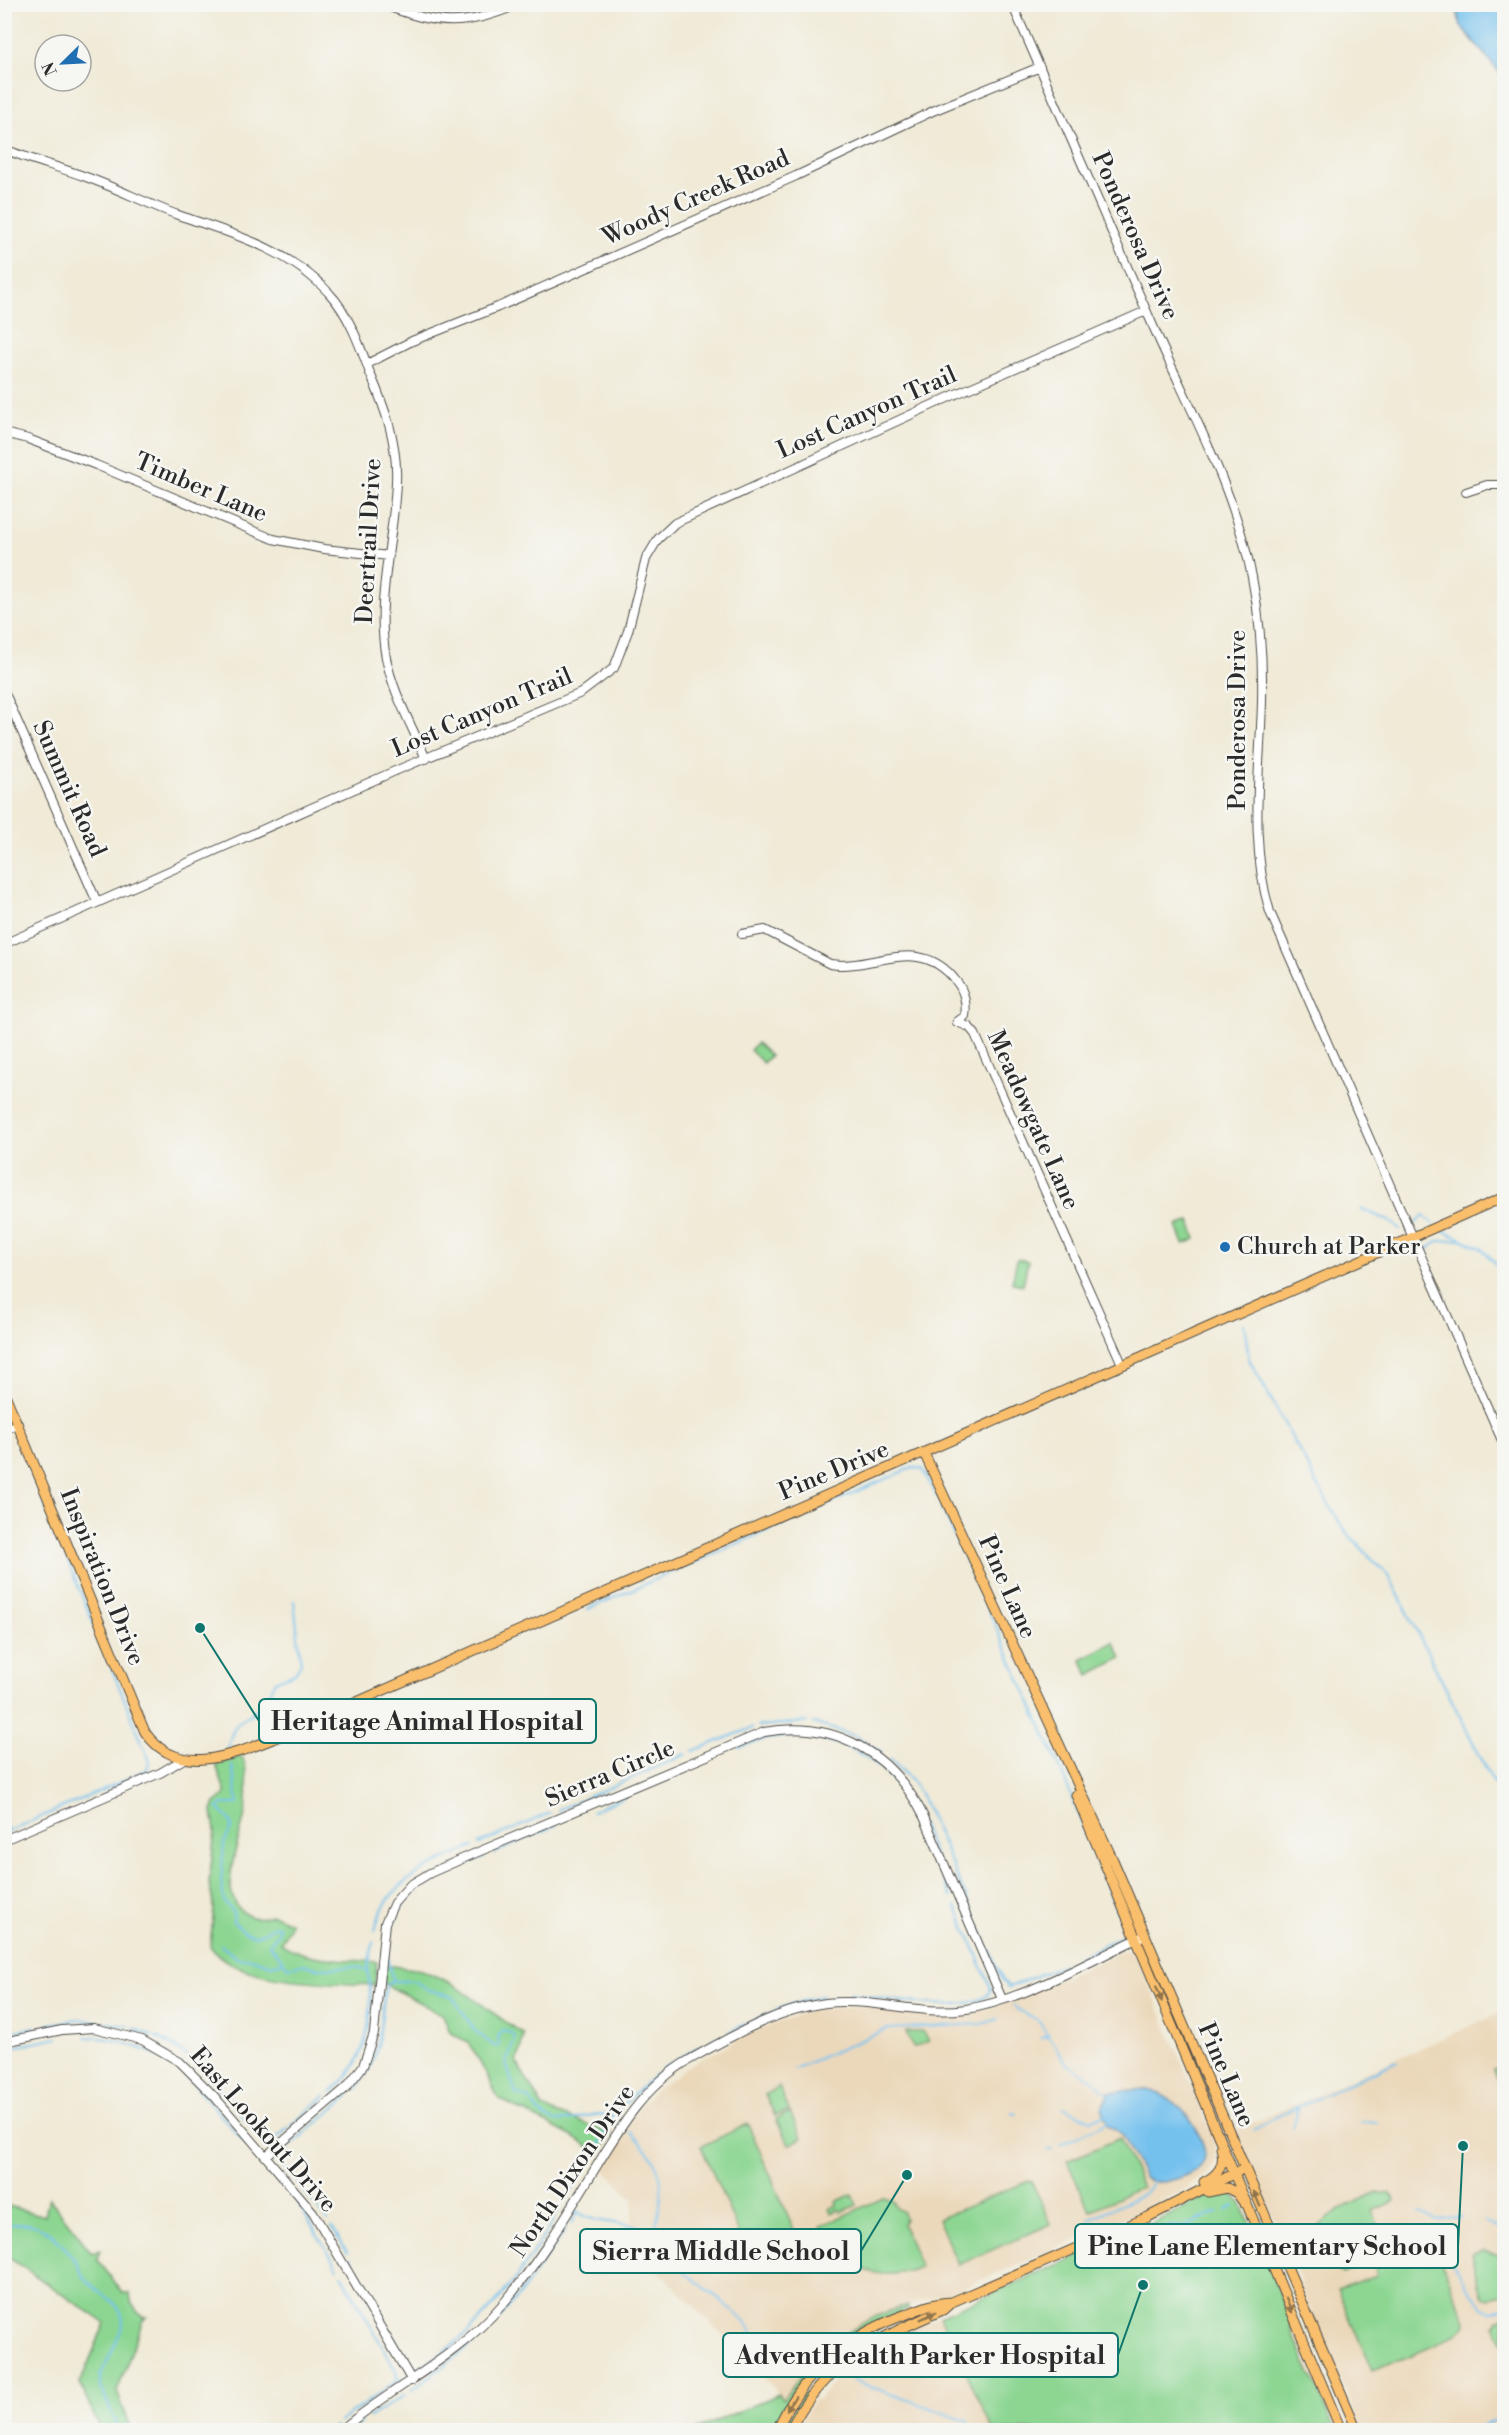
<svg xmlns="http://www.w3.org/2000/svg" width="1509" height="2435" viewBox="0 0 1509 2435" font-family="'Libre Bodoni',serif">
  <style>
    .built { fill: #ebd8ba }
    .green { fill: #8cd692; stroke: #5c805e; stroke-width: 1.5 }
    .water { fill: #74c1ee; stroke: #50768c; stroke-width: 1.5 }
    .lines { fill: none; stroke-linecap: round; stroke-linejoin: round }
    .stream { stroke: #74c1ee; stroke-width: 2 }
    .minor-casing { stroke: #494845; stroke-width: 10 }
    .major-casing { stroke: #494845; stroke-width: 11 }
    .minor { stroke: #fff; stroke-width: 8 }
    .major { stroke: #f9bf6d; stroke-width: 9 }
    .oneway { fill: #92754c }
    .poi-dot { fill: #1f6fb2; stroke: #f6f6f2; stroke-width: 2 }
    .labels { text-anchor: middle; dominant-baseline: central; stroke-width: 5; stroke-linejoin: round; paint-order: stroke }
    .street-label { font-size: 24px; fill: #2b2b2b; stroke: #f6f6f2 }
    .poi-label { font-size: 24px; fill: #2b2b2b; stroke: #f6f6f2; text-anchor: start }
    .leader { fill: none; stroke: #0f766e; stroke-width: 2 }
    .callout-dot { fill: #0f766e; stroke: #f6f6f2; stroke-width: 2 }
    .callout { fill: #f6f6f2; stroke: #0f766e; stroke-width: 2 }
    .callout-label { font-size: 26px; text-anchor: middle; font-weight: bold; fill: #2b2b2b }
  </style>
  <rect width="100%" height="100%" fill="#f6f6f2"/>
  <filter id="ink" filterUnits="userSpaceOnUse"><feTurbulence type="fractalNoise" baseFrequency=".0167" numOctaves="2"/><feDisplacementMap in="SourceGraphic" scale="12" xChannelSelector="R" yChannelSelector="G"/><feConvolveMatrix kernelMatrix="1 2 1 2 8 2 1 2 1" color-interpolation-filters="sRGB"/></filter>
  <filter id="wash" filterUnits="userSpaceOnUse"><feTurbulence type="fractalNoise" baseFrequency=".008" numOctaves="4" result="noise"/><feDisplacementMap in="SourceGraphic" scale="24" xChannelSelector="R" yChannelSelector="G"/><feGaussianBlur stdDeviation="1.35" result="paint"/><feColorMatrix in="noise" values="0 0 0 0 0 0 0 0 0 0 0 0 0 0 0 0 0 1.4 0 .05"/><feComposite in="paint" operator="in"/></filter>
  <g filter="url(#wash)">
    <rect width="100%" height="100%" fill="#f0ead7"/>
    <path class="built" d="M 1123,1951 L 1132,1952 L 1138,1959 L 1216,2142 L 1214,2165 L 1207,2174 L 1189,2184 L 1190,2187 L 1149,2207 L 954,2292 L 898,2308 L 861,2324 L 822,2352 L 804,2371 L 783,2399 L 764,2376 L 637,2250 L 631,2233 L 633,2199 L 601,2167 L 641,2105 L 654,2092 L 690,2065 L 753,2032 L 811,2010 L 860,2006 L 933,2015 L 963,2013 L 1001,2005 Z
      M 1504,2011 L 1504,2430 L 1362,2430 L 1302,2290 L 1300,2279 L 1277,2229 L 1279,2228 L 1275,2220 L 1232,2132 Z
      M 1212,2193 L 1293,2328 L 1305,2361 L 1310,2366 L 1336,2430 L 795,2430 L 814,2399 L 818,2401 L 834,2382 L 831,2379 L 855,2358 L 892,2337 L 1152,2224 Z"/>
    <path class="green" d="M 757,1043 L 770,1056 L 763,1063 L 750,1050 Z
      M 1190,1221 L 1196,1239 L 1184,1244 L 1177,1226 Z
      M 1017,1259 L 1028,1261 L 1023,1285 L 1012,1283 Z
      M 1114,1642 L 1122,1658 L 1089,1675 L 1081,1659 Z
      M 242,1756 C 248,1771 248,1787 247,1802 C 245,1833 211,1893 247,1915 C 257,1921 264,1915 274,1915 C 279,1916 286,1921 291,1923 L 281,1943 C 305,1961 348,1959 377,1962 L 375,1985 C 330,1982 237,1985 210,1946 L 214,1908 L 209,1883 L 215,1831 L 212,1811 L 215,1803 L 224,1796 L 225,1791 L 216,1765 Z
      M 384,1965 L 422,1970 L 453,1984 L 524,2035 L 517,2063 L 543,2108 L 612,2134 L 599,2154 L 575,2138 L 499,2099 L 475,2053 L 468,2043 L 450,2032 L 443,2015 L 383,1983 Z
      M 906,2032 L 924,2032 L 929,2041 L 913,2048 Z
      M 1500,2066 L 1504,2068 L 1504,2087 L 1502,2088 L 1493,2069 Z
      M 779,2087 L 789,2110 L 775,2116 L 765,2094 Z
      M 790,2112 L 802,2138 L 789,2145 L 776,2119 Z
      M 748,2124 L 795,2232 L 748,2254 L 701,2146 Z
      M 1120,2138 L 1142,2187 L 1090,2211 L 1067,2161 Z
      M 1031,2180 L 1051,2224 L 958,2265 L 938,2219 Z
      M 1229,2192 L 1241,2203 L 1291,2321 L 1293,2334 L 1336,2430 L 993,2430 L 940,2316 L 1152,2224 L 1212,2193 Z
      M 1376,2193 L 1388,2193 L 1395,2201 L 1372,2211 L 1378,2225 L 1323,2250 L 1314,2231 L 1338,2210 Z
      M 852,2194 L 857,2205 L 840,2212 L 839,2209 L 831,2213 L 829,2209 L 837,2205 L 836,2202 Z
      M 49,2198 L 92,2253 L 100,2250 L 97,2259 L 123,2293 L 130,2293 L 131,2302 L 143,2318 L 146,2317 L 142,2322 L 117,2392 L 132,2430 L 100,2430 L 80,2383 L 105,2323 L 5,2255 L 5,2205 L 45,2216 Z
      M 883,2198 L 893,2201 L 897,2209 L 902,2211 L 905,2218 L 903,2224 L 920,2267 C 879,2285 837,2267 821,2226 Z
      M 1364,2243 L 1384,2255 L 1383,2264 L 1361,2264 L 1344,2274 L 1337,2272 L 1334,2261 L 1343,2253 L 1355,2251 Z
      M 1435,2247 L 1465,2318 L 1467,2324 C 1460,2339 1392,2362 1372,2370 L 1337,2289 L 1377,2275 L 1375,2268 L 1386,2262 L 1397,2263 Z
      M 1483,2251 L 1504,2256 L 1504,2293 L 1489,2299 L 1483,2297 L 1481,2291 L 1472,2254 Z
      M 908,2306 L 908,2309 C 846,2332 800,2370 772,2430 L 696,2430 L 779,2394 L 783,2399 C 814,2356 854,2317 908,2306 Z
      M 1504,2316 L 1504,2344 L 1494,2325 L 1497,2319 Z
      M 804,2392 L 808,2394 L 786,2430 L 781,2430 Z"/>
    <path class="water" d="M 1455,5 L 1494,5 L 1504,13 L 1504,78 L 1461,26 Z
      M 1145,2089 C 1158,2092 1168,2097 1178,2106 C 1190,2116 1211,2148 1203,2163 C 1198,2172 1187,2174 1179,2178 C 1165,2183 1157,2184 1144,2178 L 1123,2135 L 1108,2125 L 1102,2108 L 1109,2092 Z"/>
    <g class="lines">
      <path class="stream" d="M 1362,1209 L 1391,1222 L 1400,1229
        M 1415,1224 L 1423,1216 L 1433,1223
        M 1444,1231 L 1481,1248 L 1496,1264 L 1504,1268
        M 1422,1254 L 1438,1241 L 1459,1240
        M 1244,1324 L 1249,1359 L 1330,1507 L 1345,1531 L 1389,1576 L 1492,1780 L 1504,1792
        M 4,1407 L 12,1424
        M 14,1429 L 48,1512
        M 941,1506 L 1058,1763 L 1122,1924 L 1123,1934 L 1119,1938 L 1074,1960
        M 588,1609 L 913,1467 L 922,1469 L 938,1498
        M 813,1723 L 855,1736 L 882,1753
        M 758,1726 L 807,1722
        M 739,1747 C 800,1723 869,1741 906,1796 C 925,1826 937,1864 951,1897
        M 228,1748 C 234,1716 246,1721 265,1702 C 271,1695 269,1689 275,1681 L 295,1673 L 301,1663 L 294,1601
        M 693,1751 L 752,1728
        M 890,1759 L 910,1779 L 921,1795 L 1003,1981 L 1008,1986
        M 232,1765 L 238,1804 L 223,1804 L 218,1808 L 230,1820 L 232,1827 L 224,1843 L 221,1881 L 224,1902 L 233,1911 L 233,1921 L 245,1932 L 256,1936 L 273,1927 L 279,1926 L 278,1934 L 269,1944 L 288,1967 L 303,1964 L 316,1968 L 357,1967 L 369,1971
        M 558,1810 L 686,1754
        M 592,1811 L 691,1767
        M 4,1822 L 8,1831
        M 4,1833 L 132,1777 L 147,1769 L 150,1762 L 53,1525
        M 479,1844 L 550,1813
        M 494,1853 L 556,1825
        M 956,1906 L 991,1988 L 989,1995
        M 375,1931 C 384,1881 432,1865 473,1847
        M 221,1945 L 238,1959 L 251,1958 L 271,1965 L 282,1962
        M 394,1980 C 387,1967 387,1955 389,1940 C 396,1888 442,1874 484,1857
        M 391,1981 L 414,1981 L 429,1990 L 452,1996 L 475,2031 L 494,2046 L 499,2046 L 498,2036 L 502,2031 L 512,2033 L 515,2038 L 506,2063 L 516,2094 L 530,2099 C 555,2145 585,2104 613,2117
        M 1007,1988 L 1063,1965
        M 849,1994 C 882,1997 964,2016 989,1994
        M 1013,2005 L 1017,2010 L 1037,2019 L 1067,2064 L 1094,2080 L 1108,2094
        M 47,2025 L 78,2019 L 129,2026
        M 134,2028 L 152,2036
        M 729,2032 L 786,2006 L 822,1996
        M 4,2034 L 35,2027
        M 86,2037 C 118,2038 151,2049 177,2068
        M 156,2037 C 204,2057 231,2109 267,2143 L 272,2142 L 325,2096
        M 1041,2038 L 1049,2034
        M 708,2043 L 720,2037
        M 4,2049 L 58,2038
        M 662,2069 L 698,2047
        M 794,2069 L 887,2029 L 982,2024 L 998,2019
        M 187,2076 L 259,2159
        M 356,2089 L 370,2068 L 378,2045 L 385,1990 L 387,1984 L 392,1981
        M 331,2092 C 367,2065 375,2016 368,1973 C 367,1965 372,1950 374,1941
        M 1063,2107 L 1091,2120 L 1106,2115
        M 1012,2113 L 1017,2114
        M 1361,2122 L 1378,2123
        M 1293,2128 L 1298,2108
        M 1254,2130 L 1276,2117 L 1395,2062 L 1398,2063
        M 630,2132 C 655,2157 667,2174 659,2211 C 656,2222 654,2231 657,2243 C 679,2275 728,2299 752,2331 C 768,2353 754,2363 790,2373
        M 1060,2145 L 1108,2122
        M 1048,2150 L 1052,2149
        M 281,2153 L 350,2095
        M 280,2161 L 328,2221
        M 263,2164 L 292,2196
        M 296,2200 L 338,2268
        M 566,2200 L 598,2149 L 611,2116 L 656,2074
        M 1226,2209 L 1234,2205
        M 575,2212 L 595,2220 L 654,2229
        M 1420,2213 L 1435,2220 L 1462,2217
        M 1089,2219 L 1145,2194 L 1154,2180
        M 1485,2221 L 1504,2232
        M 571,2223 L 577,2213
        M 4,2226 C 40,2216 57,2237 76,2262 C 80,2269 82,2276 88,2282 C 100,2294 121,2301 123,2322 C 123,2330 104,2367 100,2377 L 100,2385 L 119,2430
        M 332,2227 L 347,2252
        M 1163,2230 L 1171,2226 L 1183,2227 L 1218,2212
        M 1447,2254 L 1482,2308 L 1492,2312 L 1504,2307
        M 350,2258 L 406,2359 L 415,2368
        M 341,2274 L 396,2370 L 397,2378
        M 487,2332 L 520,2294 L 566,2229
        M 415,2370 C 475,2340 529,2267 559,2209
        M 852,2380 L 969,2422
        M 411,2391 L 482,2336
        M 369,2417 L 405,2395
        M 339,2422 L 401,2378
        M 331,2430 L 335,2426
        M 351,2430 L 361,2422
        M 1475,2430 L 1504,2416"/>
    </g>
  </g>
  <g filter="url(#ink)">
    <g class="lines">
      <g class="minor-casing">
        <path id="minor" d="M 382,4 C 438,26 464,28 519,4
          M 1012,4 C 1061,114 1108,225 1157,335 C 1193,415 1235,491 1252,577 C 1260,618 1263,660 1262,702 C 1260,772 1249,843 1270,912 L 1504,1445
          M 4,149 C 31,160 59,167 86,177 C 117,188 147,204 178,215 C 231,233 289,249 329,293 C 349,314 360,346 370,373 C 385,408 398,443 396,482 C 394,540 375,600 386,658 C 393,693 412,726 426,759
          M 367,364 L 412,341 L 498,307 L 796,176 L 935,110 L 1040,67
          M 4,433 L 28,439 L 96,465 L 273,539 L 324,549 L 389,556
          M 1466,492 L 1487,485 L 1504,485
          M 4,691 L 97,902
          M 742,934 L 765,930 L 830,964 C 874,971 919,933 956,981 C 964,990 967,1004 965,1016 L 957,1022
          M 4,944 L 395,771 L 581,693 L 614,668 L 628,631 L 646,559 L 658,539 L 675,523 L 956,394 L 1146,311
          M 957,1022 L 969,1027 L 975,1034 L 1122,1364
          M 4,1430 L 18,1424
          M 4,1840 L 160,1773 L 184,1759
          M 4,2042 L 62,2030 L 94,2028 L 142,2040 L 180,2062 L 214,2096 L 313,2212 L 412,2381
          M 266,2156 L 346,2088 L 363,2066 L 374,2033 L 385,1923 L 394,1903 L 410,1885 L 430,1873 L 478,1852 L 764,1732 C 836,1719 893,1754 924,1817 L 1002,1999
          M 341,2430 C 395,2385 454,2360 502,2305 C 536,2266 563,2221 590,2177 C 617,2133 642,2087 689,2060 C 735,2034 791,2001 846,2002 C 887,2002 925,2015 966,2009 C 1021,2001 1090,1961 1141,1937"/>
      </g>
      <g class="major-casing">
        <path id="major" d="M 4,1392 L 145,1732 C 177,1779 233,1755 275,1738 L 1504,1197
          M 924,1453 L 1113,1860 L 1357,2430
          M 1076,1795 L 1341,2430
          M 1204,2182 C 1218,2175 1226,2165 1221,2148
          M 1208,2192 L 1227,2188 L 1237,2193 L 1244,2203
          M 777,2430 C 802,2373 849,2334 907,2314 C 922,2308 936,2302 952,2302
          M 790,2430 C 824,2361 877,2339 943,2310 L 952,2302 L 1148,2217 L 1239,2171"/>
      </g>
      <use href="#minor" class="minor"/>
      <use href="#major" class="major"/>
    </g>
    <defs><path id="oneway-solid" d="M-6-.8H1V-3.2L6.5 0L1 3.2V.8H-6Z" transform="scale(1.5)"/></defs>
    <g class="oneway">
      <use href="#oneway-solid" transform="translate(1159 1994) rotate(70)"/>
      <use href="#oneway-solid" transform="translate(1257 2199) rotate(-113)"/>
      <use href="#oneway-solid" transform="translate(1289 2305) rotate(67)"/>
      <use href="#oneway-solid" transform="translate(928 2316) rotate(-24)"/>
      <use href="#oneway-solid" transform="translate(791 2403) rotate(122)"/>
    </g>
  </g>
  <circle class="poi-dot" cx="1225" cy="1247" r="6"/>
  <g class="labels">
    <g class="street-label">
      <text transform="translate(696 198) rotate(-24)">Woody Creek Road</text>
      <text transform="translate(1135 236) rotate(66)">Ponderosa Drive</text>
      <text transform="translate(867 413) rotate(-24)">Lost Canyon Trail</text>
      <text transform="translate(201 488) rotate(23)">Timber Lane</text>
      <text transform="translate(369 541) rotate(-87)">Deertrail Drive</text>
      <text transform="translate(482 713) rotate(-23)">Lost Canyon Trail</text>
      <text transform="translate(1238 720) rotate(-90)">Ponderosa Drive</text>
      <text transform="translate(69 789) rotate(66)">Summit Road</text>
      <text transform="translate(1033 1120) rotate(66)">Meadowgate Lane</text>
      <text transform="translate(834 1471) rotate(-23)">Pine Drive</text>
      <text transform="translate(102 1577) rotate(68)">Inspiration Drive</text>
      <text transform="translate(1007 1587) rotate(66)">Pine Lane</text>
      <text transform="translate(610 1774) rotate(-23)">Sierra Circle</text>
      <text transform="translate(1226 2075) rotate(67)">Pine Lane</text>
      <text transform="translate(263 2130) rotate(49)">East Lookout Drive</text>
      <text transform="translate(573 2171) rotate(-56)">North Dixon Drive</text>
    </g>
    <g class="poi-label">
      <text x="1237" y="1247">Church at Parker</text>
    </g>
  </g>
  <path class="leader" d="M200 1628L259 1721M1463 2146L1458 2246M907 2175L861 2251M1143 2285L1118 2355"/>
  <g class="callout-dot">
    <circle cx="200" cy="1628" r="6"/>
    <circle cx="1463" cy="2146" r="6"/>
    <circle cx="907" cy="2175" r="6"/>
    <circle cx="1143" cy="2285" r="6"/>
  </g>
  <g class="callout">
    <rect x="259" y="1699" width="337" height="44" rx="6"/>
    <rect x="1075" y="2224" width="383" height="44" rx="6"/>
    <rect x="580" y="2229" width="281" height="44" rx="6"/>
    <rect x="723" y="2333" width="395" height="44" rx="6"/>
  </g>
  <g class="callout-label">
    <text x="427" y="1730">Heritage Animal Hospital</text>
    <text x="1267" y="2255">Pine Lane Elementary School</text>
    <text x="721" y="2260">Sierra Middle School</text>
    <text x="920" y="2364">AdventHealth Parker Hospital</text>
  </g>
  <rect width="1509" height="2435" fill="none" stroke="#f6f6f2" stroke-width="24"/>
  <g transform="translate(63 63) rotate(246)"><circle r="28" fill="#f6f6f2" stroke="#a5a5a2" stroke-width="1.5"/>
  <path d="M0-4.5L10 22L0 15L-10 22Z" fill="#1f6fb2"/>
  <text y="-9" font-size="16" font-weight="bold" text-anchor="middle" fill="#2b2b2b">N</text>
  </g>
</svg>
